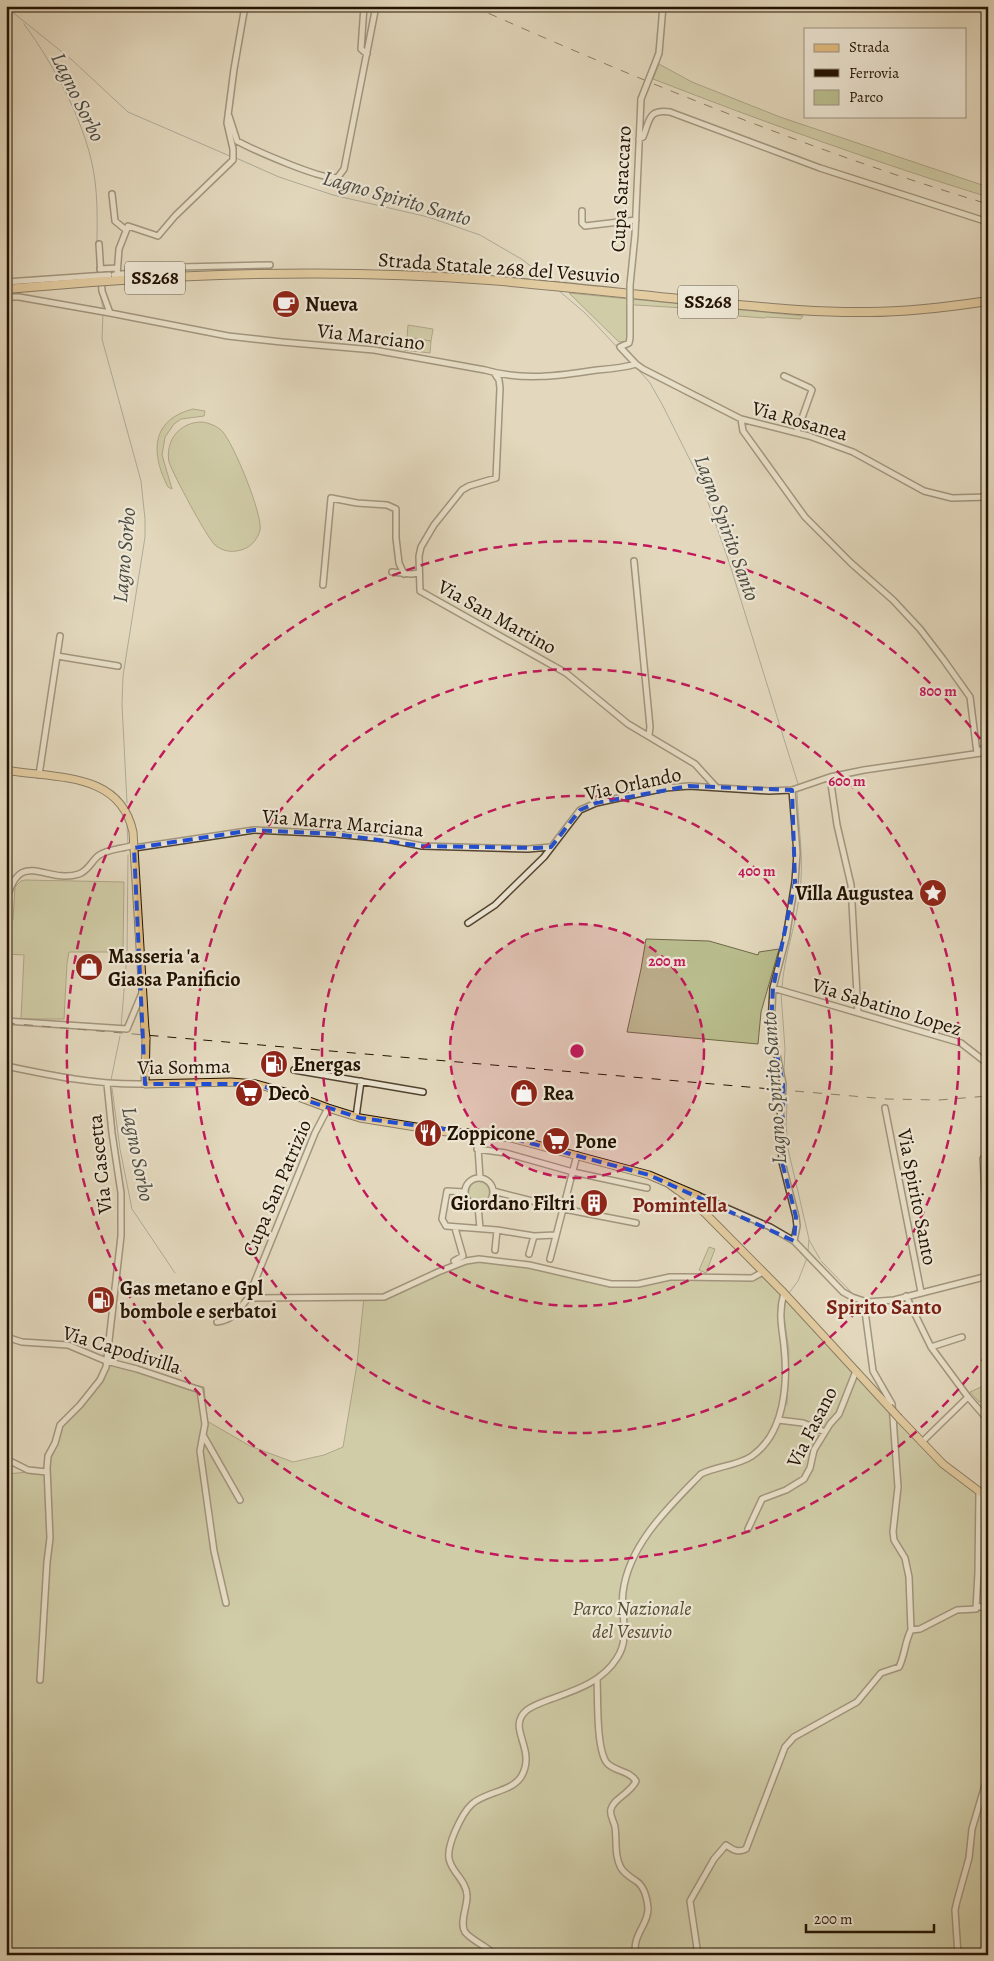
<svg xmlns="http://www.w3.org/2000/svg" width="994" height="1961" viewBox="0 0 994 1961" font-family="Alegreya,serif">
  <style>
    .green { fill: #b9bd8d; stroke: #6e6847 }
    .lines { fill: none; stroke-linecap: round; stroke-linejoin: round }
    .stream { stroke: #6b7471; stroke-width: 1 }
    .minor-casing { stroke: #524430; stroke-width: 8 }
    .major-casing { stroke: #221201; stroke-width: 9 }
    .highway-casing { stroke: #221201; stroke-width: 10 }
    .minor { stroke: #ede6d4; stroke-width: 5 }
    .major { stroke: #e2bc7e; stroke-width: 7 }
    .highway { stroke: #e2bc7e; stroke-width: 8 }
    .rail { stroke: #221201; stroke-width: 1; stroke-dasharray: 9 9; stroke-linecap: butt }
    .minor-bridge-casing { stroke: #524430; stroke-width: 8; stroke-linecap: butt }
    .major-bridge-casing { stroke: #221201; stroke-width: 9; stroke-linecap: butt }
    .highway-bridge-casing { stroke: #221201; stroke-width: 10; stroke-linecap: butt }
    .minor-bridge { stroke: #ede6d4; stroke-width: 5 }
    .major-bridge { stroke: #e2bc7e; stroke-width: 7 }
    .highway-bridge { stroke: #e2bc7e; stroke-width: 8 }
    .marked { fill: none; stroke: #1d4ed8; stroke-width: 4; stroke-dasharray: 10 6; stroke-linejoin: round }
    .ring { fill: none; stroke: #c2185b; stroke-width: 2.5; stroke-dasharray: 9 6 }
    .labels { text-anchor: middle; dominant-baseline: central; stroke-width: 4.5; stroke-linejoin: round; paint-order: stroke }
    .shield { fill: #ede6d4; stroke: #5f5240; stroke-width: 1 }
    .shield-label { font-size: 19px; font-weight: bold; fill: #221201 }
    .street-label { font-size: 20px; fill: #221201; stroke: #ede6d4 }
    .poi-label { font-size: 20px; font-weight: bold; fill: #221201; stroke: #ede6d4; text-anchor: start }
    .park-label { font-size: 20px; font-style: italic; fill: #574e32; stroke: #ede6d4 }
    .water-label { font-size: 21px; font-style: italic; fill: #4c4b42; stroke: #ede6d4 }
    .neighbourhood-label { font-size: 21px; font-weight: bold; fill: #7a1f14; stroke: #ede6d4 }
    .centre { fill: #c2185b; stroke: #ede6d4; stroke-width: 2.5 }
    .ring-label { font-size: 15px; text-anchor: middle; font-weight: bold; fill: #c2185b; stroke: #ede6d4; stroke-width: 4.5; stroke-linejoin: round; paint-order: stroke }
  </style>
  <rect width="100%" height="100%" fill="#e3d8bd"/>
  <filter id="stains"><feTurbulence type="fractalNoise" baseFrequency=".004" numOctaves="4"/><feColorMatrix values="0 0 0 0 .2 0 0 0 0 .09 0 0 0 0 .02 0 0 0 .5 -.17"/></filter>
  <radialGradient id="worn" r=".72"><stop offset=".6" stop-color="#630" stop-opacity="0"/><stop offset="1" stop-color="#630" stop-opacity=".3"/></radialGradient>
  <path class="green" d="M 659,64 L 692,82 L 780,117 L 988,187 L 988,197 C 875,162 764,122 653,79 Z
    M 569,293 L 629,299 L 630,326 L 627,341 L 619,342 Z
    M 631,299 L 803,316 L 801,319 L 766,317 L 765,318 L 738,316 L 737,312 L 732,311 L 635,305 L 632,304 Z
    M 408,325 L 433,329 L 431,341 L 407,337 Z
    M 406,338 L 431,341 L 430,353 L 404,350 Z
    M 193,409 L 205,411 L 204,416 L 181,419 L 174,424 L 165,437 L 162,455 L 172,489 L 168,487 C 151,454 150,420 193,409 Z
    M 202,422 C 209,423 217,426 222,431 C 233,442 263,515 260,530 C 258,538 252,546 244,549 C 234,553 223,552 215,545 C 207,538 173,474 169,462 C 165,440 180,422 202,422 Z
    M 25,880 L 124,882 L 123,952 L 69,952 L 67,963 L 64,1019 L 21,1019 L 24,955 L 6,954 L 7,919 L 13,920 L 15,887 L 21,881 Z
    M 646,939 L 709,941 L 758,955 L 759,952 L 779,949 L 761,1012 L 758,1044 L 627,1032 L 641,969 Z
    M467 1192a12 12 0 1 1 24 0a12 12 0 1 1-24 0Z
    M 709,1247 L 715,1249 L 706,1273 L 699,1270 Z
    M 463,1260 L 531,1264 L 620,1284 L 651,1281 L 674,1275 L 772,1277 L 947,1466 L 988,1496 L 988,1955 L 6,1955 L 6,1474 L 41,1471 L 44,1469 C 53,1427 89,1397 109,1359 L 180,1382 L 204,1387 L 207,1421 L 250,1446 L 293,1462 L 324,1455 L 343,1447 L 357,1364 L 364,1297 L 385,1296 L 449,1264 Z
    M 988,1384 L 988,1398 L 979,1402 L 970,1392 Z"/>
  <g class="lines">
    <path class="stream" d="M 6,7 L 72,60 L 128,112 L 232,157
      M 24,24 C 55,66 89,129 95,181 C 99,212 96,242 97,273
      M 236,158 L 279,177 L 333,195 L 428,217 L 480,235 L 523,260 L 550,282
      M 558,290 L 585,313 L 618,348
      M 100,294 L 103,308
      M 103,314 L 102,339 L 141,481 L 145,519 L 145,537 L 123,676 L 122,704 L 127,803
      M 636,367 L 650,383 L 663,406 L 701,482 L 730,565 L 798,784
      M 127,825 L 128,844
      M 782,988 C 784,956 795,929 799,898 C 805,862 798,827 797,791
      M 781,993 L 785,1049 L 784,1070 L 787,1104 L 786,1125 L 788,1149 L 809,1239 L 808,1251
      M 121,1027 L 127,955 L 128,855
      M 111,1080 L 120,1036
      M 112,1088 L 120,1149 L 132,1209 L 175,1273
      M 809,1240 L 820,1259
      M 821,1261 L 854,1295
      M 789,1293 L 798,1281 L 807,1258
      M 785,1299 L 784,1316 L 789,1351 L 787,1405
      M 859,1303 L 862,1311"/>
    <g class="minor-casing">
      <path id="minor" d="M 364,6 L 361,49 L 367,54
        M 656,61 L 659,53 L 663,6
        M 229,116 L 237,141 C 252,149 325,182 338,177 L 344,169 L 376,6
        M 639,139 L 643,137 C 650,121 647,109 670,112 L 820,168 L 988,222
        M 112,194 L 115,221 L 126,230
        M 582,211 L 582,223 L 585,226 L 636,220
        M 99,244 L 102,291 L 110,313
        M 100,269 L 117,268
        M 114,275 L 180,267 L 270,265
        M 117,275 L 119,249 L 128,226 L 158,236 L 175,216 L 233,160 L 233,149 L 227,123 L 234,69 L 245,6
        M 6,282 L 92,276
        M 630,285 L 635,235 L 641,99
        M 6,297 L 19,297 L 110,313 L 228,336 L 282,342 L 374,350 L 485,370 C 522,381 559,376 597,370 C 610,369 623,368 636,364
        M 630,303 L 630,338 L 629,343 L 620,347 L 636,364 L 643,369 L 741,419 L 809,436 L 853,452 L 924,491 L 952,498 L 988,497
        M 495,374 L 499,380 L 500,388 L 496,478 L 469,486 L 462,490 L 434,525 L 421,547 L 419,556 L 420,591 L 566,673 L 628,724 L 695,764 L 716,787
        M 784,376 L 810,388 L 812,390 L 797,432
        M 741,419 L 743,431 L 805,517 L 851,563 L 893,600 L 920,629 L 943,659 L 970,697 L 977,753
        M 634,561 L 650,727 L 649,735
        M 392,572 L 411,574 L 419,573
        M 323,585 L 331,498 L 357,503 L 387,505 L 396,509 L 396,538 L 399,563 L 404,574
        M 57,656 L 118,666
        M 978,752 L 988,745
        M 39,775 L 60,636
        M 830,777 L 837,825 L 851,885 L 858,1013
        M 792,790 L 797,853 L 795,882 L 786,938 L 773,988 L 771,1025 L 783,1084 L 780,1120 L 782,1162 L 796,1217 L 797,1226 L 794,1241
        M 134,848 L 254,830 L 335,834 L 386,839 L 422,846 L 528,849 L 551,847
        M 6,903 C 19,845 45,885 79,874 C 88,871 91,862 98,856 C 107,849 120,849 131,846 L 133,843
        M 468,923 L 495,905 L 544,857 L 580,810 L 596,803 L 665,788 L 689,786 L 769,791 L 792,790 L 830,777 L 864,770 L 988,752
        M 773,988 L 961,1043 L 988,1064
        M 6,1021 L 127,1029 L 142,993
        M 6,1066 C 53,1076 98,1085 145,1084
        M 294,1070 L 423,1092
        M 885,1108 L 921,1292
        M 356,1117 L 361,1081
        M 477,1133 L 480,1178
        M 477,1149 L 506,1153 L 573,1172 L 647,1188
        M 983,1159 L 988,1243
        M465 1192a14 14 0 1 1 28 0a14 14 0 1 1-28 0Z
        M 493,1191 L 564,1209 L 636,1223
        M 464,1192 L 447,1191 L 442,1219 L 446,1226 L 497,1230 L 534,1236 L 556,1235
        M 697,1195 L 770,1227 L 794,1241 L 843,1292 L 852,1297 L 867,1302 L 894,1300 L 988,1276
        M 478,1206 L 480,1228
        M 495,1250 L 497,1230
        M 529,1254 L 534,1236
        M 550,1259 L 577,1155
        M 454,1261 L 463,1256 L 455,1228
        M 906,1296 L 931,1347 L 968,1397 L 988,1420
        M 248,1298 L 384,1297 L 438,1272 L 466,1261 L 479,1259 L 529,1265 L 611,1284 L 638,1284 L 670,1277 L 683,1277 L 752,1278 L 763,1272
        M 867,1302 L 865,1311 L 873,1371 L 892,1404 L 898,1487 L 893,1532 L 894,1540 L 905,1558 L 909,1577 L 911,1630 L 920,1629 L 957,1610 L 976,1609 L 978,1573 L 979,1491
        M 217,1322 C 233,1320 239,1310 248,1298 L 315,1133 L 328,1108
        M 6,1337 L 22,1342 L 68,1345 L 106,1361 L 137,1369 L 200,1390 L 205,1424 L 200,1451 L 214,1551 L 226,1603
        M 931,1347 L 962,1337
        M 778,1420 L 803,1423 L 825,1432
        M 203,1435 L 240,1500
        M 922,1442 L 968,1397
        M 6,1459 L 28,1470 L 47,1472
        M 748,1529 L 762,1499 L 786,1490 L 804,1479 L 810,1468 L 814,1450 L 830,1424 L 839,1414 L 856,1371
        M 977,1606 L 988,1609
        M 597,1679 C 598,1697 596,1750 607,1763 C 615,1772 629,1770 636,1781 C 630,1794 614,1798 611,1809 C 609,1815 614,1821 615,1827 C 617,1841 614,1855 621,1868 C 625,1874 630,1877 636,1881 C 644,1886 647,1898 648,1908 C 649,1924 631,1936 636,1955
        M 40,1680 L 47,1562 L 50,1538 L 47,1468 L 48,1456 L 55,1443 L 60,1425 L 80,1405 L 100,1380 L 106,1367 L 121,1236 L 121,1193 L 112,1133 L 107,1084
        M 495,1955 C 487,1946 472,1941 465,1932 C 459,1923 468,1905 467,1895 C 466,1881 454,1874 450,1862 C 444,1849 462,1813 472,1804 C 485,1792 511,1792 521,1777 C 538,1749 505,1728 527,1710 C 534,1705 543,1702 551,1699 C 576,1690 602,1682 617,1658 C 631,1637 620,1615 623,1592 C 629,1544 669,1507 701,1474 C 717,1466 737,1466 752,1456 C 785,1433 788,1383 784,1346 C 782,1327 778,1313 784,1293
        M 698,1955 L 690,1901 L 714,1859 L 726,1845 C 733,1850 738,1853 746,1849 L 785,1747 L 794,1737 L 857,1702 L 881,1673 L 899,1667 C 905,1655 905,1641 911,1630
        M 958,1955 L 955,1910 L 957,1901 L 969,1858 L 972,1829 L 988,1775"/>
    </g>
    <g class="major-casing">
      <path id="major" d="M 6,770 C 55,779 120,771 133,832 L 145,1030
        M 146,1038 L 145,1084 L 231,1082 L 256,1084 L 285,1092 L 328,1108 L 360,1118 L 447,1132 L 477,1133 L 511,1138 L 649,1175 L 698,1196 L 698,1201 L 694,1202 L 669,1184
        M 694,1202 L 784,1293 L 889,1407
        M 899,1418 L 943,1464 L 988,1498"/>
    </g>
    <g class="highway-casing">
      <path id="highway" d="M 107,281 C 235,272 361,270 489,280 C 562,286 636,295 709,302 C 762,307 815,313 869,312 C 909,312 948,307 988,301
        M 6,289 L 92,282"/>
    </g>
    <use href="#minor" class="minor"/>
    <use href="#major" class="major"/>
    <use href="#highway" class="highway"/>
    <path class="rail" d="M 472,6 C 641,81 811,151 988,204
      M 6,1023 L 887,1099 L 939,1100 L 988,1096"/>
    <g class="minor-bridge-casing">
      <path id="minor-bridge" d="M 641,99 L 656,61
        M 92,276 L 109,275
        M 630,303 L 630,285"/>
    </g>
    <g class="major-bridge-casing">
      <path id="major-bridge" d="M 145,1030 L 146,1038
        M 889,1407 L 899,1418"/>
    </g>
    <g class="highway-bridge-casing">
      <path id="highway-bridge" d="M 92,282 L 107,281"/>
    </g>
    <use href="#minor-bridge" class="minor-bridge"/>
    <use href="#major-bridge" class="major-bridge"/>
    <use href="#highway-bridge" class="highway-bridge"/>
  </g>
  <path d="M0 0H994V1961H0ZM 689,786 L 792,790 L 795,882 L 773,988 L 771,1025 L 783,1084 L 782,1162 L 796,1217 L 794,1241 L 649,1175 L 511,1138 L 360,1118 L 256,1084 L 145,1084 L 134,848 L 254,830 L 335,834 L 422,846 L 537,848 L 551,847 L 580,810 L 596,803 Z" fill="#e3d8bd" fill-opacity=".55" fill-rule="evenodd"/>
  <path class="marked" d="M 689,786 L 792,790 L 795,882 L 773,988 L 771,1025 L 783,1084 L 782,1162 L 796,1217 L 794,1241 L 649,1175 L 511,1138 L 360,1118 L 256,1084 L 145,1084 L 134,848 L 254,830 L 335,834 L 422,846 L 537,848 L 551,847 L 580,810 L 596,803 Z"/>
  <circle cx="577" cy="1051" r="127" fill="#c2185b" fill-opacity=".12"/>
  <g class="ring">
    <circle cx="577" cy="1051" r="127"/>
    <circle cx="577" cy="1051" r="255"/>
    <circle cx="577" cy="1051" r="382"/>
    <path d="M987 1354A510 510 0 1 1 987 748"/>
  </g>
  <defs>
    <g id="cafe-disc" transform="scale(1.4375)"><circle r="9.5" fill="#8f2418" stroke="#ede6d4"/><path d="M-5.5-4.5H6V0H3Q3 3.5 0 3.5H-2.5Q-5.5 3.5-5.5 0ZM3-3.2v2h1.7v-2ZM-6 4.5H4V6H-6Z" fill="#fff"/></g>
    <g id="sight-disc" transform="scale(1.4375)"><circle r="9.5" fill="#8f2418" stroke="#ede6d4"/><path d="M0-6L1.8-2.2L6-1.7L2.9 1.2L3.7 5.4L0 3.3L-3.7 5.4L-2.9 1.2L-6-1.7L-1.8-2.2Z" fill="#fff"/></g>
    <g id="shop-disc" transform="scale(1.4375)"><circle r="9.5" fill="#8f2418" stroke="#ede6d4"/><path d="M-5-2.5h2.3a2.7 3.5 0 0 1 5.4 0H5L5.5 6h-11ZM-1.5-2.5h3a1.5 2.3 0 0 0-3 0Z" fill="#fff"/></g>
    <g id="fuel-disc" transform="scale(1.4375)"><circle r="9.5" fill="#8f2418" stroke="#ede6d4"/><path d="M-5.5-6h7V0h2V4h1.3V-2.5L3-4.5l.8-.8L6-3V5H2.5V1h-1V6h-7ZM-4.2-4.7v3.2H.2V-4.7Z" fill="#fff"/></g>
    <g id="supermarket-disc" transform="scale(1.4375)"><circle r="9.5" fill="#8f2418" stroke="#ede6d4"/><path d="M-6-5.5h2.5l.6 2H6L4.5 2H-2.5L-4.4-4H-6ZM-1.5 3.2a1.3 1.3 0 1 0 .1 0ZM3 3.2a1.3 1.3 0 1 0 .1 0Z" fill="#fff"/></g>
    <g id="restaurant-disc" transform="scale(1.4375)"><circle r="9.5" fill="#8f2418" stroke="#ede6d4"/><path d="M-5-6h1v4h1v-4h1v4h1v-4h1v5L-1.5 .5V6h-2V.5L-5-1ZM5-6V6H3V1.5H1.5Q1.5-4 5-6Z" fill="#fff"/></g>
    <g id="building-disc" transform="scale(1.4375)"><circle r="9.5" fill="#8f2418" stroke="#ede6d4"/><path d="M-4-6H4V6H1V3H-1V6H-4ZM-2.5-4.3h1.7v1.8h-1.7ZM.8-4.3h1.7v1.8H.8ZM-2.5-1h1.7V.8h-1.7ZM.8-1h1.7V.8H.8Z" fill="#fff"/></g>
  </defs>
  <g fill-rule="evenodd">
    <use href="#cafe-disc" x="286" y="304"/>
    <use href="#sight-disc" x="933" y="893"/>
    <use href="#shop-disc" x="89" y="967"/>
    <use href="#fuel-disc" x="274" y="1064"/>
    <use href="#supermarket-disc" x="249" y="1093"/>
    <use href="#shop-disc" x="524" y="1093"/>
    <use href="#restaurant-disc" x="428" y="1133"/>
    <use href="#supermarket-disc" x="556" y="1141"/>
    <use href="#building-disc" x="594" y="1203"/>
    <use href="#fuel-disc" x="101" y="1300"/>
  </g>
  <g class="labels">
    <g class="shield">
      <rect x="125" y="261.5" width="60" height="33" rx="4"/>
      <rect x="678" y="285.5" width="60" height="33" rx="4"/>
    </g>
    <g class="shield-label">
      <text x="155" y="278">SS268</text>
      <text x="708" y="302">SS268</text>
    </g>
    <g class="street-label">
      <text transform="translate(621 189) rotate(-87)">Cupa Saraccaro</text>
      <text transform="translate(499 268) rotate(4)">Strada Statale 268 del Vesuvio</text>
      <text transform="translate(371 337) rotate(7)">Via Marciano</text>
      <text transform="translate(800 421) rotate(16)">Via Rosanea</text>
      <text transform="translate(497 617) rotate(29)">Via San Martino</text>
      <text transform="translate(633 784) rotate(-12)">Via Orlando</text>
      <text transform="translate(343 823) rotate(5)">Via Marra Marciana</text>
      <text transform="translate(887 1007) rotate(17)">Via Sabatino Lopez</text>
      <text transform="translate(184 1067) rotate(-1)">Via Somma</text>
      <text transform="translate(100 1164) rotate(-96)">Via Cascetta</text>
      <text transform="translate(277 1188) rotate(-67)">Cupa San Patrizio</text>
      <text transform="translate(917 1197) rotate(79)">Via Spirito Santo</text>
      <text transform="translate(122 1350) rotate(17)">Via Capodivilla</text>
      <text transform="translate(812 1427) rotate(-63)">Via Fasano</text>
    </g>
    <g class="poi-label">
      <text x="305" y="304">Nueva</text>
      <text x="914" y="893" text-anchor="end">Villa Augustea</text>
      <text x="108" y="956">Masseria 'a<tspan x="108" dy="23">Giassa Panificio</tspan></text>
      <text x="293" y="1064">Energas</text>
      <text x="268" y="1093">Decò</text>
      <text x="543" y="1093">Rea</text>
      <text x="447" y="1133">Zoppicone</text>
      <text x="575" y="1141">Pone</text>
      <text x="575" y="1203" text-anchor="end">Giordano Filtri</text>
      <text x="120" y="1288">Gas metano e Gpl<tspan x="120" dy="23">bombole e serbatoi</tspan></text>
    </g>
    <g class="park-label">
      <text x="632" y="1608">Parco Nazionale<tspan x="632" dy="23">del Vesuvio</tspan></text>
    </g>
    <g class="water-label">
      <text transform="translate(78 97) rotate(64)">Lagno Sorbo</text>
      <text transform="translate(397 198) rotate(16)">Lagno Spirito Santo</text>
      <text transform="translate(727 528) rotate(70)">Lagno Spirito Santo</text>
      <text transform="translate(124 555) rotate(-85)">Lagno Sorbo</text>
      <text transform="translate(774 1088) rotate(-94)">Lagno Spirito Santo</text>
      <text transform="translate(138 1154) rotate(79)">Lagno Sorbo</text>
    </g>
    <g class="neighbourhood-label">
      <text x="680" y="1205">Pomintella</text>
      <text x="884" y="1307">Spirito Santo</text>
    </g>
  </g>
  <circle cx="577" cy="1051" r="8" class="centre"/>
  <g class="ring-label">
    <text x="938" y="696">800 m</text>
    <text x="847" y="786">600 m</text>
    <text x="757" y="876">400 m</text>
    <text x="667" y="966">200 m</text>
  </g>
  <rect width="994" height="1961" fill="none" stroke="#e3d8bd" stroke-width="25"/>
  <rect x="8" y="8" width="979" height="1946" fill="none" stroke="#221201" stroke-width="2.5"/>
  <rect x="12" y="12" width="969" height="1936" fill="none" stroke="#221201"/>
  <rect x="804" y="28" width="162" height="90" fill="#ede6d4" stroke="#9c9180"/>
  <rect x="814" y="44" width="25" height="8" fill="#e2bc7e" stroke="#9c9180"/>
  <text x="849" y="52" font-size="15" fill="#221201">Strada</text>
  <rect x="814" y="69" width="25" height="8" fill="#221201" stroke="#9c9180"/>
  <text x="849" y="78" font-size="15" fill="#221201">Ferrovia</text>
  <rect x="814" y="90" width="25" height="15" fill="#b9bd8d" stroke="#9c9180"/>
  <text x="849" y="102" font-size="15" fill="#221201">Parco</text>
  <path d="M806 1924v8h128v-8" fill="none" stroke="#221201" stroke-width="2.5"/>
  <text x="814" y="1924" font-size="15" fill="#221201" stroke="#ede6d4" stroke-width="4" paint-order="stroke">200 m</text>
  <rect width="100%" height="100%" filter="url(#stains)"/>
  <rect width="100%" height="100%" fill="url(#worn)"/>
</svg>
